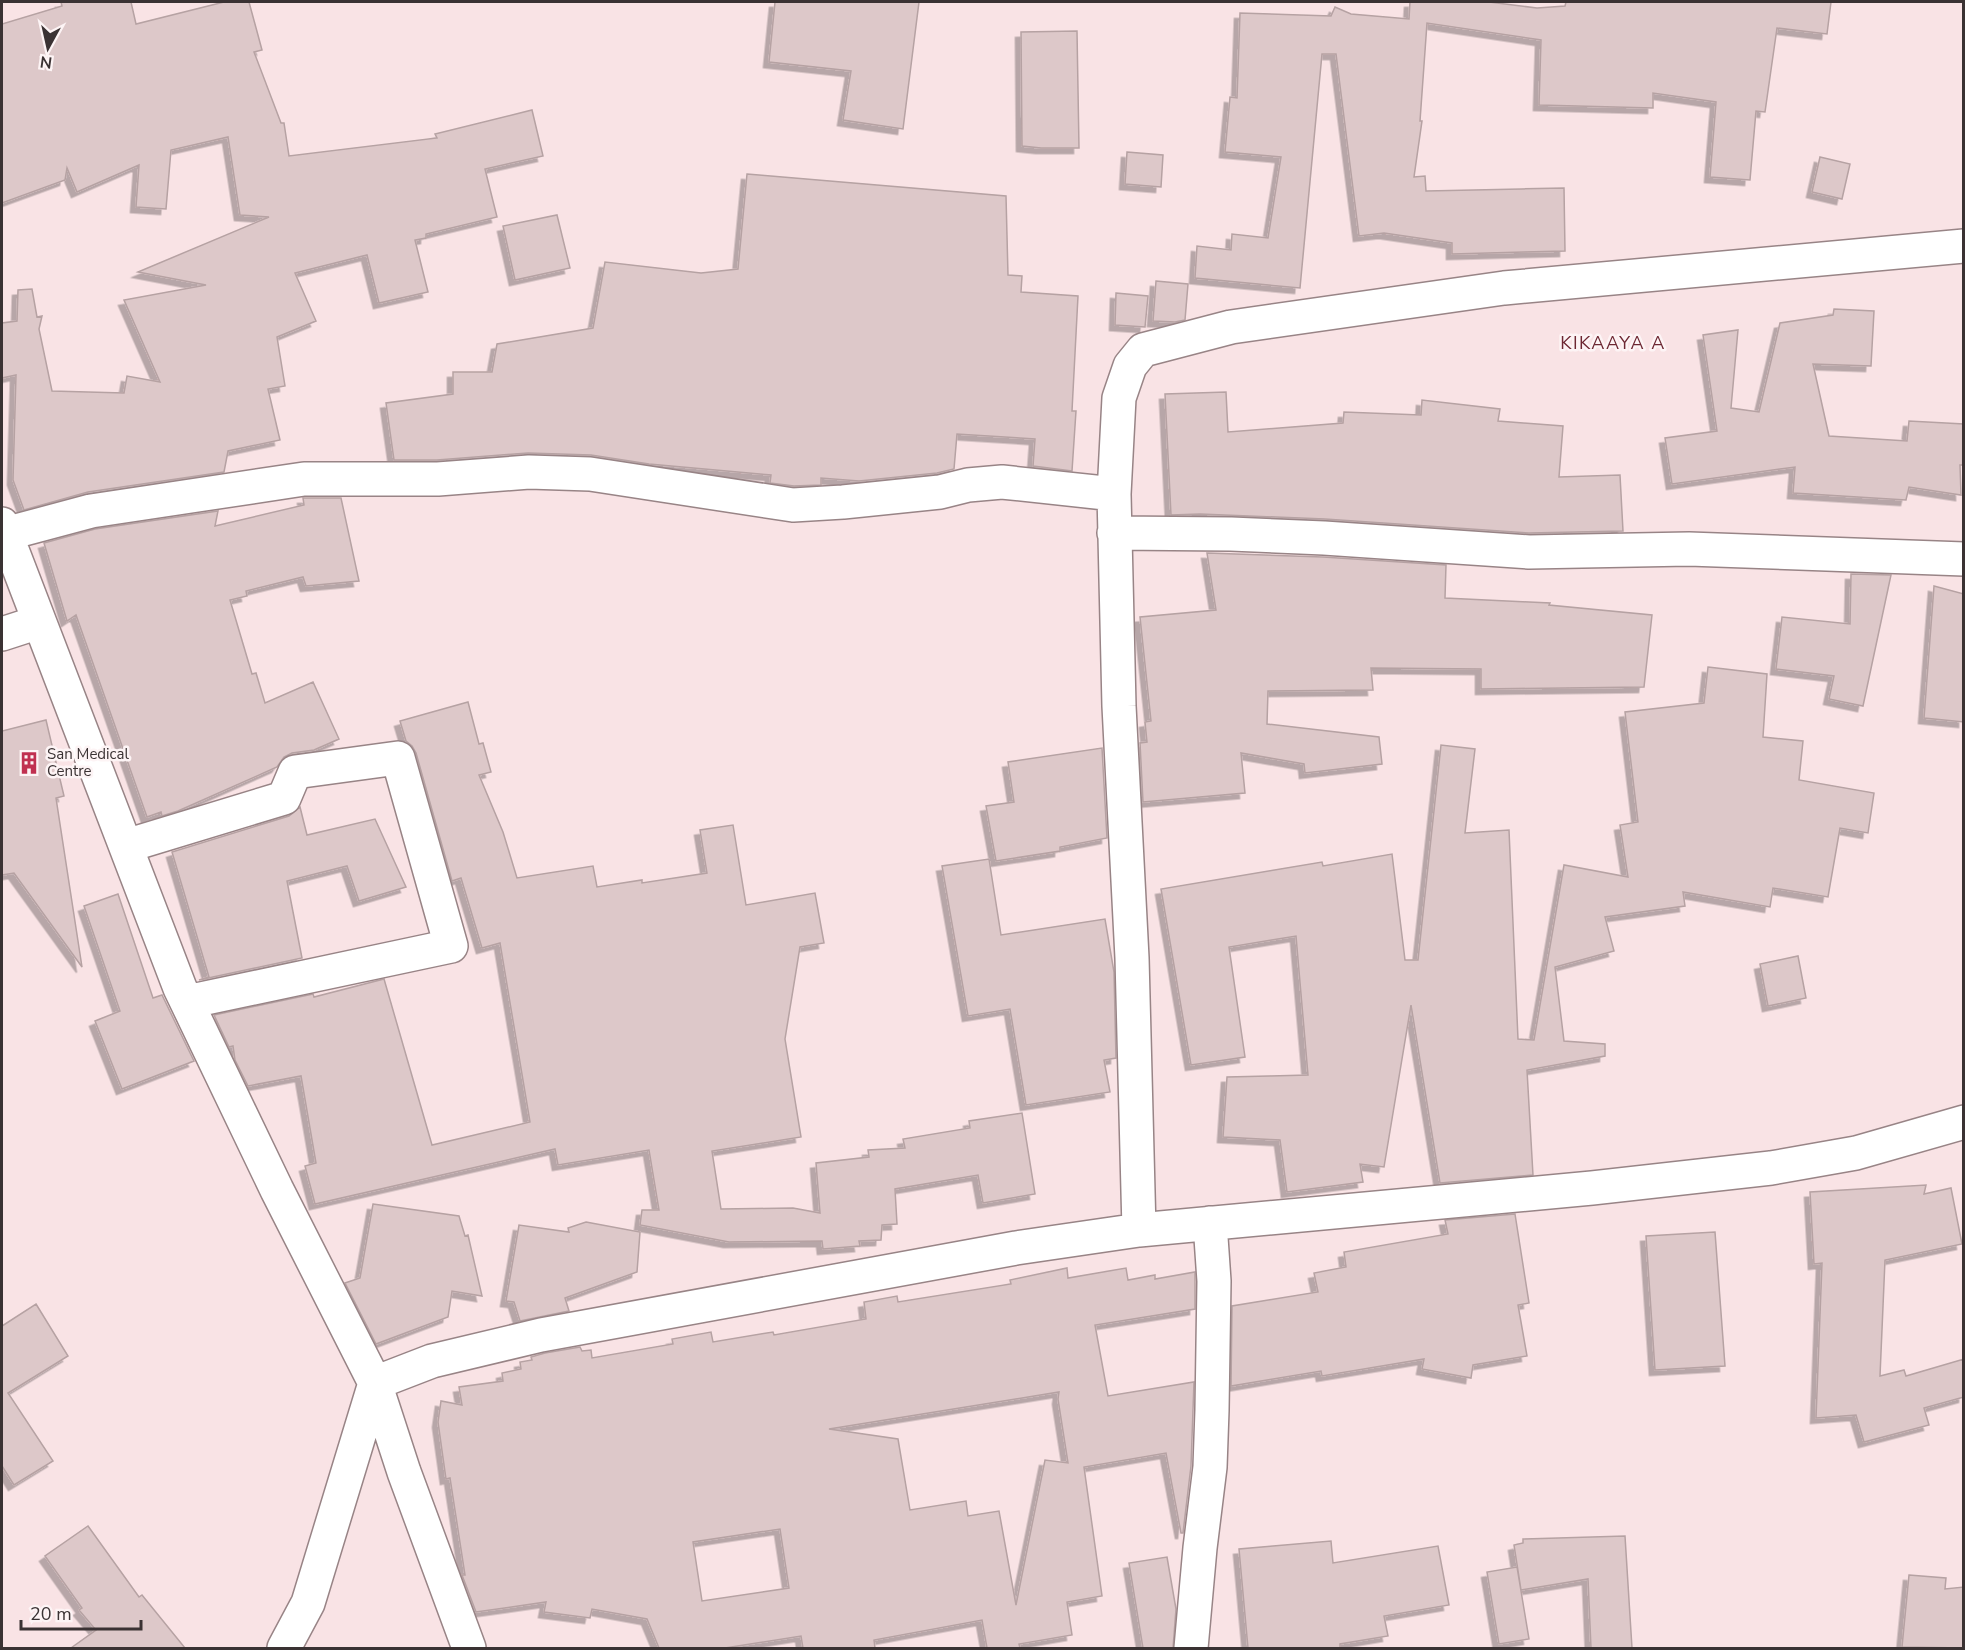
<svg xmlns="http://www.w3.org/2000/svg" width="1965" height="1650" viewBox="0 0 1965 1650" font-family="'Nunito Sans',sans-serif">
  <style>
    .building { fill: #ddc8c9; stroke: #b6a2a3; stroke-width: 1.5; fill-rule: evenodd; filter: url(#shadow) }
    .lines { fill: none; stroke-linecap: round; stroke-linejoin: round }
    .minor-casing { stroke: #988486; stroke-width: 36 }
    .minor { stroke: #fff; stroke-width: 33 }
    .labels { text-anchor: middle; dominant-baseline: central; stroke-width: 5; stroke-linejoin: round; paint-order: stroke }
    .poi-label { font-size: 15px; fill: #3a3233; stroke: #fdf4f5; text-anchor: start }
    .quarter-label { font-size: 18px; letter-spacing: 1.5px; fill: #6d2732; stroke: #fdf4f5 }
  </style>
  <defs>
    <filter id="shadow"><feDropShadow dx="-5.5" dy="5.5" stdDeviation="0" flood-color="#0004"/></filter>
  </defs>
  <rect width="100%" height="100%" fill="#f9e3e5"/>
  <path class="building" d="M 61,2 L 131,2 L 136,24 L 224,2 L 249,2 L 262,50 L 254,52 L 281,123 L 284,123 L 289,156 L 437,138 L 435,134 L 532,110 L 543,156 L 485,169 L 497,217 L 426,234 L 426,238 L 415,240 L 428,292 L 379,303 L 367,255 L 295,273 L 316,321 L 277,337 L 285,386 L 268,389 L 280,440 L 228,451 L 224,472 L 88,492 L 24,510 L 13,480 L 16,375 L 2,378 L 2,323 L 17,321 L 18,290 L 32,289 L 37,317 L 42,316 L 39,329 L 52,391 L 124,393 L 127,376 L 160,382 L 124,300 L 206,285 L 138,272 L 269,217 L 240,215 L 228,137 L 171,150 L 166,209 L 136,207 L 139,165 L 77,192 L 67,168 L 65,180 L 2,203 L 2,24 L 62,6 Z
    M 775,2 L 919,2 L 903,129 L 843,120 L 851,71 L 769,62 Z
    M 1410,2 L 1489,2 L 1537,8 L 1565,6 L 1566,2 L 1831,2 L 1827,34 L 1777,28 L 1765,112 L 1756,111 L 1750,180 L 1710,177 L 1716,102 L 1653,93 L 1653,108 L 1539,105 L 1541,40 L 1427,23 L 1420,121 L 1422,121 L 1414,177 L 1425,176 L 1426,191 L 1564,188 L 1565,251 L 1452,254 L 1452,243 L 1384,233 L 1359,236 L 1336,54 L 1322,54 L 1300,288 L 1195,278 L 1197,246 L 1231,250 L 1232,234 L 1268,238 L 1281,157 L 1225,152 L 1230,97 L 1237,98 L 1240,13 L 1331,16 L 1335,7 L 1351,14 L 1409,19 Z
    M 1077,31 L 1079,148 L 1041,148 L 1022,146 L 1021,32 Z
    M 1127,152 L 1163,155 L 1161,187 L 1125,184 Z
    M 1820,157 L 1850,164 L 1842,199 L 1812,192 Z
    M 747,174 L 1006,196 L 1008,275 L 1022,276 L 1021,292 L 1078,296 L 1072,411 L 1076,411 L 1072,471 L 1033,466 L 1035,439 L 957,434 L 954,469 L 937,473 L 859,481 L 821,478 L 821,485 L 794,486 L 770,483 L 771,475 L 649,464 L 591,455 L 528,453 L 437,460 L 394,460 L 386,403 L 453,394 L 453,372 L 492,372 L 497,344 L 593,328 L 605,262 L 701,273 L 738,269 Z
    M 557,215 L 570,268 L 515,280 L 503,226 Z
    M 1156,281 L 1188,284 L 1185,320 L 1175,322 L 1153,321 Z
    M 1116,293 L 1148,296 L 1145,327 L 1115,325 Z
    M 1834,309 L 1874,311 L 1871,366 L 1813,364 L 1829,436 L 1907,441 L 1909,421 L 1964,424 L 1964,465 L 1960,465 L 1961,495 L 1909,487 L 1906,500 L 1793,493 L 1795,467 L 1672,484 L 1665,438 L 1717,431 L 1703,335 L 1738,330 L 1731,408 L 1759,412 L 1780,323 L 1833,315 Z
    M 1226,392 L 1228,432 L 1343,423 L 1344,412 L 1421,415 L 1422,400 L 1500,409 L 1498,421 L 1563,426 L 1559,477 L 1620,475 L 1623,531 L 1529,533 L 1325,519 L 1200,514 L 1171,515 L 1165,394 Z
    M 303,498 L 341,498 L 359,581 L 306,586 L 303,577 L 246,591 L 247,596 L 230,600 L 252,674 L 256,673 L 265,703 L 313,682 L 339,739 L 314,750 L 292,753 L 284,757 L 277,767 L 178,811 L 162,816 L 161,812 L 147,817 L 76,615 L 67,621 L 44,543 L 95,529 L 218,511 L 215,526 L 304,505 Z
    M 1207,553 L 1323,557 L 1446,565 L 1445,598 L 1550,603 L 1549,605 L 1652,615 L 1644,687 L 1481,689 L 1481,669 L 1371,668 L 1373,690 L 1268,691 L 1267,724 L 1379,737 L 1382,764 L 1305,773 L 1304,764 L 1241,753 L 1245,793 L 1143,802 L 1140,743 L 1147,742 L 1145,722 L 1151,721 L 1140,617 L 1216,610 Z
    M 1851,574 L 1891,575 L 1863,706 L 1829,699 L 1834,676 L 1776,669 L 1782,617 L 1850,624 Z
    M 1934,586 L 1964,594 L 1964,722 L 1924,718 Z
    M 1708,667 L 1767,674 L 1763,737 L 1803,741 L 1799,780 L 1874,793 L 1868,833 L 1840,828 L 1828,897 L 1773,888 L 1770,907 L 1683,892 L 1685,906 L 1605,917 L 1614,951 L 1555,967 L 1564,1041 L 1605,1044 L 1605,1056 L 1527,1070 L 1533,1175 L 1440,1183 L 1411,1005 L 1384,1167 L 1360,1164 L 1363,1182 L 1287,1192 L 1280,1140 L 1223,1137 L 1227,1077 L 1308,1075 L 1296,936 L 1229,947 L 1245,1057 L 1191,1065 L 1161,889 L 1322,862 L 1323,866 L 1392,854 L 1405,960 L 1418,960 L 1441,745 L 1475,749 L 1465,833 L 1509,830 L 1518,1039 L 1534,1040 L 1564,865 L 1628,877 L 1620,825 L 1638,822 L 1625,712 L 1704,703 Z
    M 468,702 L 479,744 L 483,743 L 491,772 L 479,775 L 503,832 L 517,878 L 593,866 L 597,887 L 642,880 L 642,883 L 707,873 L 700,830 L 733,825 L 746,905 L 815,893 L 824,943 L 800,947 L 785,1039 L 801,1137 L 712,1151 L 721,1209 L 793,1208 L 820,1213 L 816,1163 L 869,1157 L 868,1150 L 905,1148 L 903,1139 L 970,1128 L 969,1121 L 1022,1113 L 1035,1194 L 983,1203 L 978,1175 L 895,1189 L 897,1224 L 882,1225 L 881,1240 L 859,1241 L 860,1246 L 823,1249 L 822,1241 L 729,1242 L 640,1225 L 642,1210 L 659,1210 L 649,1150 L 558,1165 L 555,1149 L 315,1204 L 305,1166 L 316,1163 L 301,1076 L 248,1086 L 235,1060 L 233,1046 L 229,1047 L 214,1015 L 313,994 L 314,997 L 384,979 L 432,1145 L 530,1122 L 500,943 L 482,948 L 461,878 L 452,881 L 416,753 L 412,746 L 406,741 L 400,721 Z
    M 46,720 L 64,796 L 56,798 L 82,967 L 14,873 L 2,875 L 2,731 Z
    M 1102,748 L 1107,838 L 1060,847 L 1060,851 L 996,861 L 986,806 L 1014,802 L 1008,762 Z
    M 300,807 L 307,835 L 375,819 L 406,887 L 359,901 L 347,866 L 287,881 L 302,958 L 199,980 L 209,977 L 172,852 L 289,816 Z
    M 989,859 L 1001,935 L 1105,919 L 1114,972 L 1116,1058 L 1104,1060 L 1110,1092 L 1026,1105 L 1010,1009 L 968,1016 L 942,866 Z
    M 118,894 L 153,998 L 162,995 L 194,1061 L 122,1089 L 95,1021 L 120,1011 L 84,906 Z
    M 1798,956 L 1806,998 L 1768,1006 L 1760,964 Z
    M 1926,1185 L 1924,1194 L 1951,1188 L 1962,1244 L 1885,1260 L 1880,1376 L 1904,1370 L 1906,1376 L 1964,1359 L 1964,1397 L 1924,1408 L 1929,1425 L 1864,1442 L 1856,1415 L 1816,1418 L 1822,1263 L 1814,1264 L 1810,1192 Z
    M 373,1204 L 459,1216 L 465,1236 L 468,1235 L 482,1296 L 452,1291 L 448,1317 L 376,1344 L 345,1283 L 360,1278 Z
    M 1515,1214 L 1529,1303 L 1518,1305 L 1527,1356 L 1473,1365 L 1471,1378 L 1422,1369 L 1424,1359 L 1322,1376 L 1321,1371 L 1231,1386 L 1232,1306 L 1318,1292 L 1314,1273 L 1346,1267 L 1344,1252 L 1448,1234 L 1445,1220 Z
    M 586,1222 L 640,1232 L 637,1272 L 565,1298 L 569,1311 L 520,1321 L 514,1302 L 506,1301 L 519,1225 L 569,1232 L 568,1228 Z
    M 1715,1232 L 1725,1366 L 1655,1370 L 1646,1236 Z
    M 1067,1268 L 1068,1278 L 1126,1268 L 1128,1280 L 1155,1275 L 1155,1279 L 1195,1272 L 1195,1309 L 1095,1325 L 1108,1396 L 1194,1382 L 1191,1466 L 1183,1533 L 1181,1533 L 1166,1453 L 1084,1467 L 1102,1596 L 1067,1602 L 1072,1635 L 1019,1644 L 1020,1648 L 987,1648 L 982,1620 L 874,1640 L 875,1648 L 803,1648 L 801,1636 L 725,1648 L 659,1648 L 647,1619 L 592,1609 L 590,1618 L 544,1612 L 546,1602 L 476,1612 L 462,1575 L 465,1575 L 450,1478 L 446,1479 L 438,1422 L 441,1401 L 462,1405 L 459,1387 L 503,1381 L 502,1373 L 521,1369 L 520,1362 L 532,1360 L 531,1357 L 545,1353 L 580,1347 L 582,1351 L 591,1350 L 592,1358 L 673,1344 L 672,1339 L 711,1332 L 713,1342 L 773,1332 L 774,1335 L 866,1319 L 864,1302 L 897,1296 L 898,1302 L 1011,1284 L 1010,1280 ZM 1059,1392 L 1058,1399 L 1068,1463 L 1045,1460 L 1016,1605 L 999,1511 L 968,1516 L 966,1501 L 910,1510 L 898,1439 L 829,1429 ZM 780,1529 L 789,1588 L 702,1601 L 693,1542 Z
    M 36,1304 L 68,1356 L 8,1393 L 53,1461 L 14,1485 L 2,1466 L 2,1326 Z
    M 88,1526 L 139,1597 L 142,1595 L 185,1648 L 71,1648 L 96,1630 L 79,1610 L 82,1608 L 45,1556 Z
    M 1625,1536 L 1632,1648 L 1591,1648 L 1588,1579 L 1521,1590 L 1514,1545 L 1523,1543 L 1523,1539 Z
    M 1331,1541 L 1333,1563 L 1438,1546 L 1449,1605 L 1384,1616 L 1388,1636 L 1340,1644 L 1340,1648 L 1248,1648 L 1239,1549 Z
    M 1167,1557 L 1176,1609 L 1173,1648 L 1143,1648 L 1129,1563 Z
    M 1517,1567 L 1529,1639 L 1499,1644 L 1487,1572 Z
    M 1909,1575 L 1946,1578 L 1945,1589 L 1964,1587 L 1964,1648 L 1902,1647 Z"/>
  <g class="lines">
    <g class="minor-casing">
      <path id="minor" d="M 2,524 L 180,988 L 277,1190 L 375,1383 L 404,1472 L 469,1648
        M 1114,533 L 1231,534 L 1324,538 L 1529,552 L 1689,549 L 1964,559
        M 5,534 L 91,511 L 304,479 L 438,479 L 529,472 L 590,474 L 793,505 L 843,502 L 940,492 L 968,485 L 1002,482 L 1114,494
        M 2,634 L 39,622
        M 126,846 L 284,798 L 295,772 L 398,758 L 451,946 L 187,1002
        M 1139,1230 L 1132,958 L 1119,706 L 1114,494 L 1119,398 L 1130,366 L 1143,350 L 1231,327 L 1504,288 L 1964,246
        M 284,1648 L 308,1603 L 375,1383 L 432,1361 L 541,1335 L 1016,1248 L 1139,1230 L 1592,1188 L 1771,1168 L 1856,1153 L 1964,1122
        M 1191,1648 L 1200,1548 L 1210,1467 L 1212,1410 L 1214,1281 L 1210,1223"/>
    </g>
    <use href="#minor" class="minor"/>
  </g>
  <defs>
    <g id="building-bare" transform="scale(1.8)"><path d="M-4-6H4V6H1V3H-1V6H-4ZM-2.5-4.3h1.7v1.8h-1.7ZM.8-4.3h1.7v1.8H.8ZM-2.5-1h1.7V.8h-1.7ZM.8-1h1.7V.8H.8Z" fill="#c03050" stroke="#fdf4f5" stroke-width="2.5" paint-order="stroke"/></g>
  </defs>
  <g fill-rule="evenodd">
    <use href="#building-bare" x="29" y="763"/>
  </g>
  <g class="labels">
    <g class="poi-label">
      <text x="47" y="754">San Medical<tspan x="47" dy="17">Centre</tspan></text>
    </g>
    <g class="quarter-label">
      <text x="1613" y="343">KIKAAYA A</text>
    </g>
  </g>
  <rect width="1965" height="1650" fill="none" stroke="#3a3233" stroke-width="6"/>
  <g transform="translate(48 48) rotate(188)" stroke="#fdf4f5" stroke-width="4.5" paint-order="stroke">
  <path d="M0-4.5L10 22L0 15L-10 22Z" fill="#3a3233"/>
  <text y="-9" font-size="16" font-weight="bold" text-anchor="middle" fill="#3a3233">N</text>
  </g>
  <path d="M21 1620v9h120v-9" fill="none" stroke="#3a3233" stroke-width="3"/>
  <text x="30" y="1620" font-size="18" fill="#3a3233" stroke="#fdf4f5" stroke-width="4.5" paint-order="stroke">20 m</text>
</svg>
